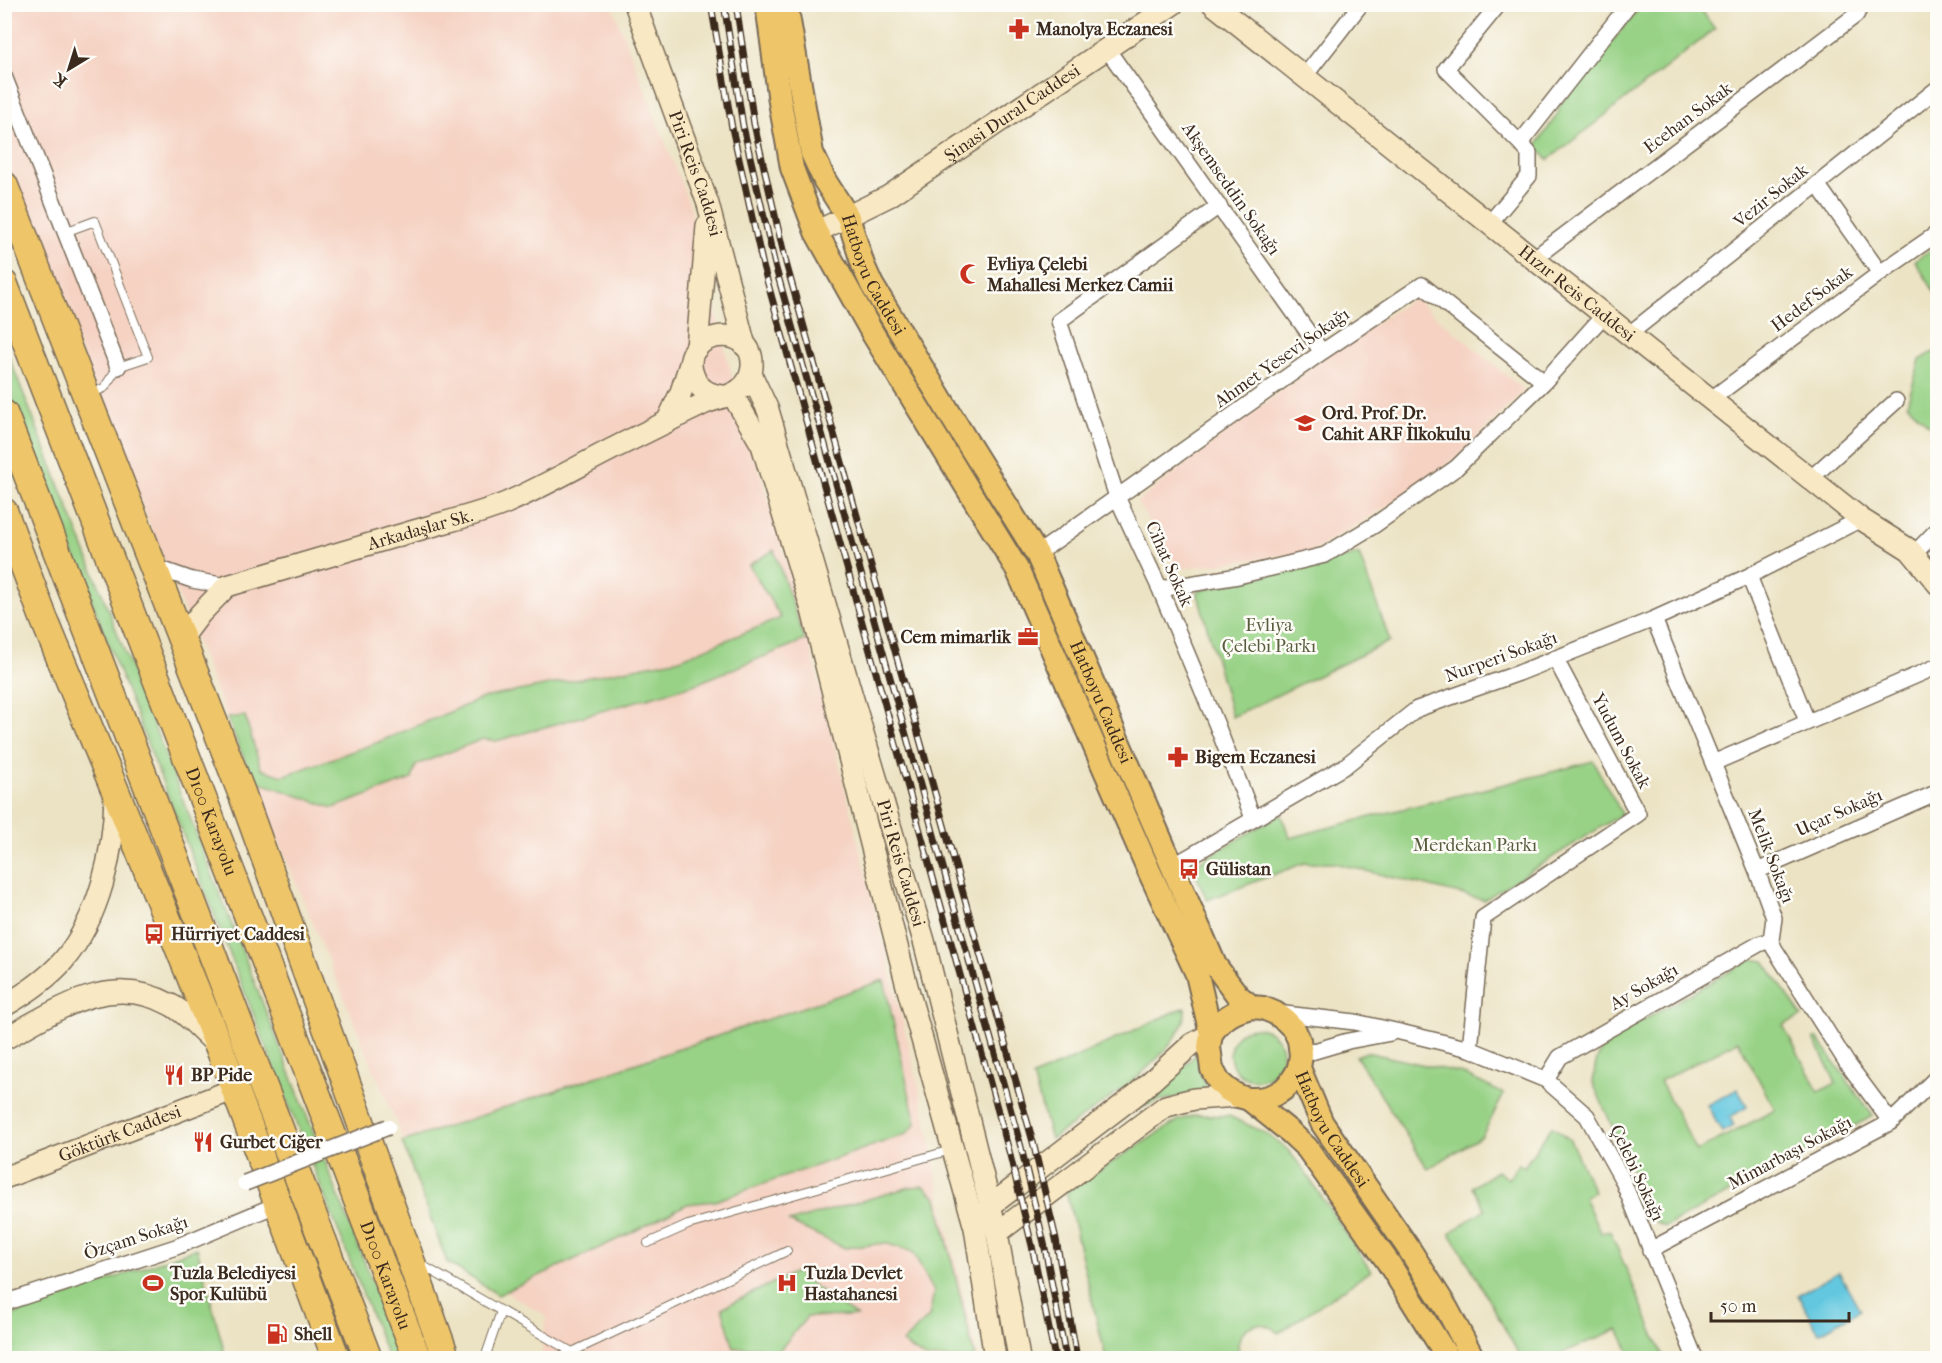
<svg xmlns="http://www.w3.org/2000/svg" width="1942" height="1363" viewBox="0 0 1942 1363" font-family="'IM FELL French Canon',serif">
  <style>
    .built { fill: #f5d2c2 }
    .green { fill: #98d286; stroke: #6a7e52; stroke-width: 1.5; fill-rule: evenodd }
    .water { fill: #62c7df; stroke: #4e787e; stroke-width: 1.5 }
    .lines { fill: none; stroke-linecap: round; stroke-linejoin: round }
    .lane-casing { stroke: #796b58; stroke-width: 10 }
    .street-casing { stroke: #796b58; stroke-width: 18 }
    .secondary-casing { stroke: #796b58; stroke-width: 24 }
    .primary-casing { stroke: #796b58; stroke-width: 26 }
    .highway-casing { stroke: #796b58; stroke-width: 30 }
    .lane { stroke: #fff; stroke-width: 8 }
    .street { stroke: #fff; stroke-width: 15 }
    .secondary { stroke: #f8e8c3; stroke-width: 21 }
    .primary { stroke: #eec569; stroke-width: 22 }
    .highway { stroke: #eec569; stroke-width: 27 }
    .rail-casing { stroke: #3b2a1e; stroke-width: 7 }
    .rail { stroke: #fdfcf7; stroke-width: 4.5; stroke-dasharray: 14; stroke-linecap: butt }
    .street-bridge-casing { stroke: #796b58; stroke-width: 18; stroke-linecap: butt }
    .street-bridge { stroke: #fff; stroke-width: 15 }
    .labels { text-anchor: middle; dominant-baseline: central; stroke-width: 5; stroke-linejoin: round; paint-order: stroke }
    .poi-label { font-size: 18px; font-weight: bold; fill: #3b2a1e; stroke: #fdfcf7; text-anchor: start }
    .street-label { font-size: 18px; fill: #3b2a1e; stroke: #fdfcf7 }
    .park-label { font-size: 18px; fill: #575c3d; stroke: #fdfcf7 }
  </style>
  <rect width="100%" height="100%" fill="#fdfcf7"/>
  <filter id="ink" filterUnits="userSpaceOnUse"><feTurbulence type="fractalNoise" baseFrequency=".0167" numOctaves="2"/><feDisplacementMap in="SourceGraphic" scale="12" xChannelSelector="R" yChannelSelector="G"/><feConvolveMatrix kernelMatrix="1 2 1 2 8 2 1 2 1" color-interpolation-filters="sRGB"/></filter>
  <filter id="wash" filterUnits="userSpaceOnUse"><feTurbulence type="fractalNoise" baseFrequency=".008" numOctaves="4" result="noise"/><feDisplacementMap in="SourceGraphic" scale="24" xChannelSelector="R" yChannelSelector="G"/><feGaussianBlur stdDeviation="1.35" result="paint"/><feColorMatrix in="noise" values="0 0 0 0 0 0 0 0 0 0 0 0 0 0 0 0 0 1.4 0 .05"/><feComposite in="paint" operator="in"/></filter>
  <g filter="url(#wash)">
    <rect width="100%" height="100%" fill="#ece3c4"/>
    <path class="built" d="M 5,5 L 612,5 L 690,206 L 727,358 L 807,634 L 925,1113 L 941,1200 L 978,1358 L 541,1358 L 546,1316 L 454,1261 L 227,718 L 5,162 Z
      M 1414,298 L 1524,390 L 1461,454 L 1413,491 L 1311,552 L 1178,569 L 1137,502 L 1327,355 Z"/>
    <path class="green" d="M 1642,5 L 1697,5 L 1715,29 L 1548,160 L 1536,146 L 1559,112 L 1559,106 Z
      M 1937,245 L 1937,296 L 1915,261 Z
      M 4,344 L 402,1358 L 388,1358 L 5,380 Z
      M 1937,350 L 1937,433 L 1907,404 L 1920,360 Z
      M 774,550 L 805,640 L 693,685 L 496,741 L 483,739 L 416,765 L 412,779 L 333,808 L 253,780 L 227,718 L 245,716 L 261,769 L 283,776 L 376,743 L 483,698 L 680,659 L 781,618 L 749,565 Z
      M 1359,554 L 1390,641 L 1232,717 L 1197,591 Z
      M 1593,761 L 1622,814 L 1484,900 L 1334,863 L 1304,863 L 1207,900 L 1192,866 L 1281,814 L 1290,838 C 1390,810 1492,789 1593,761 Z
      M 1752,959 L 1764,961 L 1802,1016 L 1783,1025 L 1819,1092 L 1836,1083 L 1814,1039 L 1817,1038 L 1873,1116 L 1665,1227 L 1654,1221 L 1593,1083 C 1595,1062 1597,1052 1613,1037 ZM 1738,1041 L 1775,1110 L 1697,1151 L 1660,1081 Z
      M 884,980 L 916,1124 L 906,1134 L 715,1201 L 687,1204 L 629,1234 L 498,1295 L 447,1262 L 402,1142 Z
      M 1185,1007 C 1185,1011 1185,1017 1184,1021 C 1167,1065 1089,1112 1051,1139 L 1033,1077 Z
      M1230 1054a26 26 0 1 1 52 0a26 26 0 1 1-52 0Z
      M 1366,1052 L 1461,1073 L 1504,1094 L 1482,1136 L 1428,1169 L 1356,1056 Z
      M 1198,1053 L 1199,1071 L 1209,1091 L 1158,1101 L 1135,1110 Z
      M 1196,1115 L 1229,1116 L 1263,1132 L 1287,1149 L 1301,1166 L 1371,1271 L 1278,1333 C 1259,1312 1229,1332 1241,1358 L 1106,1358 L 1066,1191 L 1179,1120 Z
      M 1552,1126 L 1570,1140 L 1594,1192 L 1584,1197 L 1601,1233 L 1610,1231 L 1664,1358 L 1632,1358 L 1618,1329 L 1551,1358 L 1521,1358 L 1470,1266 L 1450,1233 L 1485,1209 L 1472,1187 L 1497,1171 L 1508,1179 L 1518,1164 L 1524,1167 Z
      M 924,1186 L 937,1198 L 975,1358 L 925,1358 L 902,1343 L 929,1317 L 934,1292 L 913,1252 L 885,1243 L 845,1248 L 789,1222 L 910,1187 Z
      M 197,1248 L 226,1358 L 5,1358 L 5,1318 Z
      M 795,1272 L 856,1316 L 807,1317 L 778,1352 L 758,1347 L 734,1348 L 722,1308 Z"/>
    <path class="water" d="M 1738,1089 L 1747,1107 L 1730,1117 L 1734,1126 L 1722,1132 L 1707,1105 Z
      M 1839,1272 L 1860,1310 L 1819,1333 L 1798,1295 Z"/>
  </g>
  <g filter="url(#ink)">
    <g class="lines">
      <g class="lane-casing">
        <path id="lane" d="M 65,232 L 95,221 L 148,357 L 118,367 L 104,388 L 89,394
          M 648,1243 L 688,1225 L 951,1150
          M 420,1264 L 572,1352 L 787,1251
          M 485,1358 L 501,1311
          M 560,1358 L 572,1352 L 576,1358"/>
      </g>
      <g class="street-casing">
        <path id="street" d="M 1499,4 L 1446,69 L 1520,143
          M 1107,49 L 1322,352
          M 4,76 L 118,367
          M 1304,77 L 1361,4
          M 1219,206 L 1059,321 L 1117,497 L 1160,589 L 1216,723 L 1253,818
          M 1489,224 L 1529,176 L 1529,153 L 1520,143 L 1629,4
          M 1533,259 L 1856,15 L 1862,4
          M 1880,273 L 1938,233
          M 1628,335 L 1938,88
          M 1710,400 L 1880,273 L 1817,184
          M 1810,479 L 1896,401
          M 1037,554 L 1322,352 L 1422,285 L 1544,382
          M 1914,554 L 1938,529
          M 155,567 L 192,580 L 227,586
          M 1749,576 L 1807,721
          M 1160,589 L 1238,576 L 1325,555 L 1373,526 L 1456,468 L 1544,382 L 1604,315
          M 1654,619 L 1757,871 L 1774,918 L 1771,940 L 1774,948 L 1847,1063 L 1891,1122
          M 1713,763 L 1938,666
          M 1173,866 L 1345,766 L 1417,709 L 1519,673 L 1654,619 L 1749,576 L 1861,519
          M 1757,871 L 1938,792
          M 1276,1013 L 1355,1022 L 1400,1032 L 1470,1049 L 1546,1080 L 1587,1116 L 1622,1179 L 1695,1358
          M 1470,1049 L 1483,918 L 1638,814 L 1555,658
          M 1301,1055 L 1348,1041 L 1391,1033
          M 1546,1080 L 1560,1057 L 1759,944 L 1771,940
          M 1650,1250 L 1891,1122 L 1938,1076
          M 4,1303 L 176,1247 L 278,1204"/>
      </g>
      <g class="secondary-casing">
        <g id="secondary">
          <path id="s1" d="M 635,4 L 708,204 L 745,346"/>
          <path id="s2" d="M 1213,4 L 1861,519 L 1910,550 L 1938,584"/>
          <path id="s3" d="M 816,232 L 889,196 L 1173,4"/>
          <path d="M 697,348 L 707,226"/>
          <path id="s4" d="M 751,374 L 768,410 L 924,941 L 997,1233 L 1019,1358"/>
          <path d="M 732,394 L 762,445 L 812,610 L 907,986 L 975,1228 L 995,1358"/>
          <path d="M 667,422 L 681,392 L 691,361"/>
          <path id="s5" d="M 182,638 L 200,614 L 227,586 C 289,568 352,549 414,531 C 444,522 477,515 506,503 C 545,486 582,464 620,445 C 647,432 674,418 701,405 C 713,399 730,397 739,390 C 747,385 751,376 752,367 C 755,318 674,332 694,377 C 699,390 710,395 723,396"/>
          <path d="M 4,1006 C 25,994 47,979 63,961 C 100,917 114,852 115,796"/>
          <path d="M 4,1039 C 58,1010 109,971 171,1005 C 188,1014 201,1031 216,1044"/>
          <path id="s6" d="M 4,1178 L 235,1089"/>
          <path d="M 983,1216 L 990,1206 L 1137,1094 L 1192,1044 L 1211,1034"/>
          <path d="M 997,1233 L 1166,1106 L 1194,1099 L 1238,1096"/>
        </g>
      </g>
      <g class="primary-casing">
        <g id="primary">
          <path d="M 767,4 L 780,102 L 792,168 L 816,232 L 873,334 L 1017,569 L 1150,873 L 1197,974 L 1211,1034 L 1209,1047 L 1212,1069 L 1219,1082 L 1228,1090 L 1238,1096 L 1249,1099 L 1290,1132 L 1307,1148 L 1388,1262 L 1448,1358"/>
          <path id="s7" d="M 786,4 L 812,153 L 825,181 L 848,217 L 863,265 L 872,285 L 964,437 L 1037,554 L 1215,965 L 1238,996 L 1252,1007 L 1263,1008 L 1275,1013 L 1285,1020 L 1294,1029 L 1299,1040 L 1301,1055 L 1299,1068 L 1322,1123 L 1409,1249 L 1447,1309 L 1473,1358"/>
          <path d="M 1211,1034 C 1221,1019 1233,1011 1252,1007"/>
          <path d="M 1249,1099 C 1274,1100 1289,1090 1299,1068"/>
        </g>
      </g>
      <g class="highway-casing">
        <g id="highway">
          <path d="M 4,185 L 242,794 L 446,1358"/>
          <path id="s8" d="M 4,284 L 343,1162 L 417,1358"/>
          <path d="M 4,414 L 368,1358"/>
          <path d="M 4,512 L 44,619 L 115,790 L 219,1047 L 336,1358"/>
        </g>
      </g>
      <use href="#lane" class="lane"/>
      <use href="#street" class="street"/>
      <use href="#secondary" class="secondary"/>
      <use href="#primary" class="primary"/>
      <use href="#highway" class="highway"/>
      <g class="rail-casing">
        <path id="rail" d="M 711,4 L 732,128 L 763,266 L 1009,1151 L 1032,1246 L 1055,1358
          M 724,4 L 743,126 L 775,265 L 1021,1147 L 1044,1243 L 1066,1358
          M 736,4 L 754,124 L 786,263 L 1033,1142 L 1056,1239 L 1077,1358"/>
      </g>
      <use href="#rail" class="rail"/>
      <g class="street-bridge-casing">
        <path id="street-bridge" d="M 245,1183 L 388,1127"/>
      </g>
      <use href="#street-bridge" class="street-bridge"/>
    </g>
  </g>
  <defs>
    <g id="pharmacy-bare" transform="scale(1.62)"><path d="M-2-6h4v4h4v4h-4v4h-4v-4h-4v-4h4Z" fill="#c8321e" stroke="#fdfcf7" stroke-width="2.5" paint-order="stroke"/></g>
    <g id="mosque-bare" transform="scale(1.62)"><path d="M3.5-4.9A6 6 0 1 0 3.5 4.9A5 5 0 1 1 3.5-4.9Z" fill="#c8321e" stroke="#fdfcf7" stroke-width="2.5" paint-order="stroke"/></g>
    <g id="school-bare" transform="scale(1.62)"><path d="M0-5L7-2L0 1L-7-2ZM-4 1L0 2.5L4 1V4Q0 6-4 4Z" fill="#c8321e" stroke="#fdfcf7" stroke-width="2.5" paint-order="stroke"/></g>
    <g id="office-bare" transform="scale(1.62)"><path d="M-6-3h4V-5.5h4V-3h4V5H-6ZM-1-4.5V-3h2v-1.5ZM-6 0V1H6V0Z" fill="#c8321e" stroke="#fdfcf7" stroke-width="2.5" paint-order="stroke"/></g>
    <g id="bus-bare" transform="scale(1.62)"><path d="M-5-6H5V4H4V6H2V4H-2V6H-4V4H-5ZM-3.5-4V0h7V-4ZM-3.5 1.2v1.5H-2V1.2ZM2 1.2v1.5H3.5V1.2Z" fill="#c8321e" stroke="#fdfcf7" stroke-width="2.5" paint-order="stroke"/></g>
    <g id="restaurant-bare" transform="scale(1.62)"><path d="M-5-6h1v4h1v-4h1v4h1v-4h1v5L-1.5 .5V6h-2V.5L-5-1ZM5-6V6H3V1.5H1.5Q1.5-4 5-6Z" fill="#c8321e" stroke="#fdfcf7" stroke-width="2.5" paint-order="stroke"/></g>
    <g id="stadium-bare" transform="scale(1.62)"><path d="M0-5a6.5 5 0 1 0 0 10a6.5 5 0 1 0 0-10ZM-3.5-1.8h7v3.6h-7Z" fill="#c8321e" stroke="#fdfcf7" stroke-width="2.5" paint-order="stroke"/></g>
    <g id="hospital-bare" transform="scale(1.62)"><path d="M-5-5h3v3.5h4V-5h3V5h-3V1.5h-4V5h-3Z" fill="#c8321e" stroke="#fdfcf7" stroke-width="2.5" paint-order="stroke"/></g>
    <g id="fuel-bare" transform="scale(1.62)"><path d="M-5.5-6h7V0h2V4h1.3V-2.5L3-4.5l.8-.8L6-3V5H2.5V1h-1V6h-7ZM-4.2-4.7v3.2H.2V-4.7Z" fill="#c8321e" stroke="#fdfcf7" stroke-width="2.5" paint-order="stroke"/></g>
  </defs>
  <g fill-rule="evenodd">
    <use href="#pharmacy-bare" x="1019" y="29"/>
    <use href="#mosque-bare" x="970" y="274"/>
    <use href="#school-bare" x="1305" y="423"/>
    <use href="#office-bare" x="1028" y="637"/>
    <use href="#pharmacy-bare" x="1178" y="757"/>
    <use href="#bus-bare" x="1189" y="869"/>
    <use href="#bus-bare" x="154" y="934"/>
    <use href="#restaurant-bare" x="174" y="1075"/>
    <use href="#restaurant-bare" x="203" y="1142"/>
    <use href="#stadium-bare" x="153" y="1283"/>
    <use href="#hospital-bare" x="787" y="1283"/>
    <use href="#fuel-bare" x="277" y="1334"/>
  </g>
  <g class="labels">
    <g class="poi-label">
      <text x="1036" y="29">Manolya Eczanesi</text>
      <text x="987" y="264">Evliya Çelebi<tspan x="987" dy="21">Mahallesi Merkez Camii</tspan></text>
      <text x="1322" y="413">Ord. Prof. Dr.<tspan x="1322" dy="21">Cahit ARF İlkokulu</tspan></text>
      <text x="1011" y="637" text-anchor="end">Cem mimarlik</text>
      <text x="1195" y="757">Bigem Eczanesi</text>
      <text x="1206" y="869">Gülistan</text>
      <text x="171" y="934">Hürriyet Caddesi</text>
      <text x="191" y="1075">BP Pide</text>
      <text x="220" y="1142">Gurbet Ciğer</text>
      <text x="170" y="1273">Tuzla Belediyesi<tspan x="170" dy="21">Spor Kulübü</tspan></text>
      <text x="804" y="1273">Tuzla Devlet<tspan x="804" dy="21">Hastahanesi</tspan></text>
      <text x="294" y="1334">Shell</text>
    </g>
    <g class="street-label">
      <text stroke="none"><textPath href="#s3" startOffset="230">Şinasi Dural Caddesi</textPath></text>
      <text transform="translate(1688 118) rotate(-37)">Ecehan Sokak</text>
      <text stroke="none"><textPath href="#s1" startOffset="180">Piri Reis Caddesi</textPath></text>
      <text transform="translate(1231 189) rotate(55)">Akşemseddin Sokağı</text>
      <text transform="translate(1771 196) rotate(-39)">Vezir Sokak</text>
      <text stroke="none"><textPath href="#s7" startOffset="288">Hatboyu Caddesi</textPath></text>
      <text stroke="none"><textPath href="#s2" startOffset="465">Hızır Reis Caddesi</textPath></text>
      <text transform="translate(1812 299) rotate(-37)">Hedef Sokak</text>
      <text transform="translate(1282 358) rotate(-35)">Ahmet Yesevi Sokağı</text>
      <text stroke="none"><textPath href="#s5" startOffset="270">Arkadaşlar Sk.</textPath></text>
      <text transform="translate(1169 564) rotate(66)">Cihat Sokak</text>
      <text transform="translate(1501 657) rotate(-20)">Nurperi Sokağı</text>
      <text stroke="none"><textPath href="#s7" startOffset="774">Hatboyu Caddesi</textPath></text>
      <text transform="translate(1621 741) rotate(62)">Yudum Sokak</text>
      <text transform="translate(1839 813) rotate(-24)">Uçar Sokağı</text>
      <text stroke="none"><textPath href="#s8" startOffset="576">D100 Karayolu</textPath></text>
      <text transform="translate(1771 856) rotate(69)">Melik Sokağı</text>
      <text stroke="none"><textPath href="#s4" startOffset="512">Piri Reis Caddesi</textPath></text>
      <text transform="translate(1644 987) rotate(-30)">Ay Sokağı</text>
      <text stroke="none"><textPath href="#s7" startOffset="1276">Hatboyu Caddesi</textPath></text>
      <text stroke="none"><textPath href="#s6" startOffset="124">Göktürk Caddesi</textPath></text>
      <text transform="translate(1790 1153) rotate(-28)">Mimarbaşı Sokağı</text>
      <text transform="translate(1637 1173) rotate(65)">Çelebi Sokağı</text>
      <text transform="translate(136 1238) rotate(-18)">Özçam Sokağı</text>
      <text stroke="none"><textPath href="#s8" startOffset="1062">D100 Karayolu</textPath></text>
    </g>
    <g class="park-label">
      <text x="1269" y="625">Evliya<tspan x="1269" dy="21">Çelebi Parkı</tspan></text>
      <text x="1475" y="845">Merdekan Parkı</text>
    </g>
  </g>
  <rect width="1942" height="1363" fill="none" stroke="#fdfcf7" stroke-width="24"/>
  <g transform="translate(69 69) rotate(218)" stroke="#fdfcf7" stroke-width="4.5" paint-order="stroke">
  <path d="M0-4.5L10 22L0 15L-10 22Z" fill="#3b2a1e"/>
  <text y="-9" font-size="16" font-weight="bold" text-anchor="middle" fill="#3b2a1e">K</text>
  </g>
  <path d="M1711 1312v9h138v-9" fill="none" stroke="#3b2a1e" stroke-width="3"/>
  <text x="1720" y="1312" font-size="18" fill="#3b2a1e" stroke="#fdfcf7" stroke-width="4.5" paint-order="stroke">50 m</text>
</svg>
